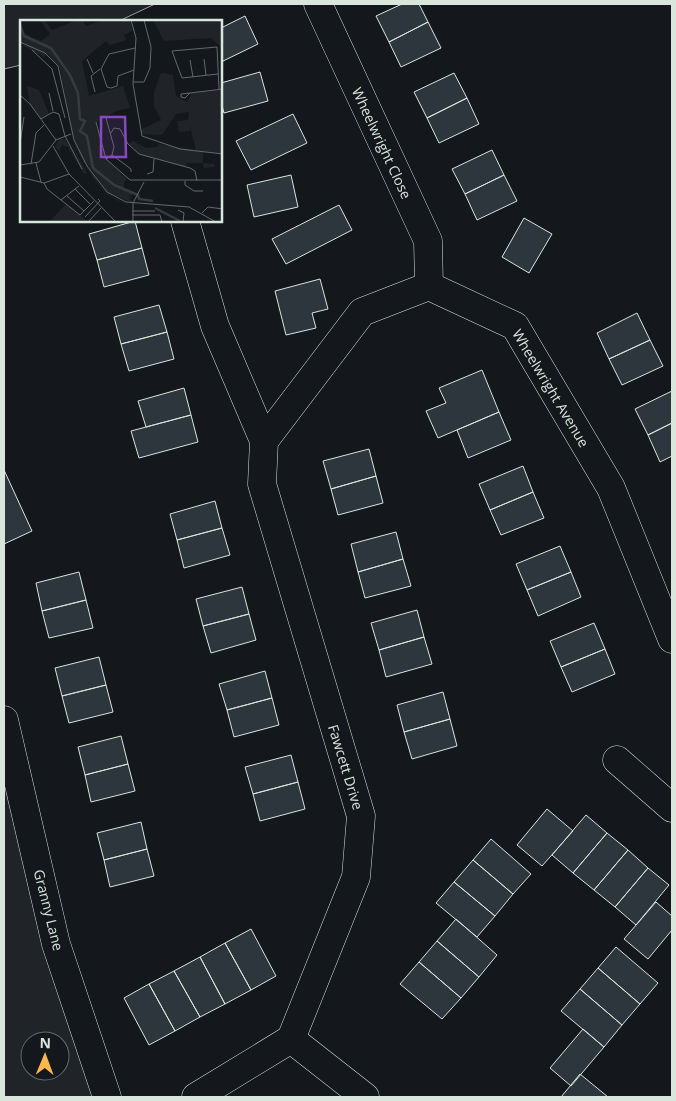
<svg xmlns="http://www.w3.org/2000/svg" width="676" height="1101" viewBox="0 0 676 1101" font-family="'Open Sans',sans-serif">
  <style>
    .green { fill: #202428; stroke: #939e99; fill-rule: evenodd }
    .building { fill: #2c363c; stroke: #d8e6dc }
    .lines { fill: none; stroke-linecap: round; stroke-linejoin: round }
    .minor-casing { stroke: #d8e6dc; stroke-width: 29 }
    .minor { stroke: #14181c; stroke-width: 28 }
    .labels { text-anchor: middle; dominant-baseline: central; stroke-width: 4; stroke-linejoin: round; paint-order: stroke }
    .street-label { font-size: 14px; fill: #d8e6dc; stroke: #14181c }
    .inset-river { fill: none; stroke: #363b3e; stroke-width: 2.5 }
    .inset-road { fill: none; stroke: #626a69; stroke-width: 1 }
    .view { fill: #8948c3; fill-opacity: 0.15; stroke: #8948c3; stroke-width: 2.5 }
    .inset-edge { fill: none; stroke: #d8e6dc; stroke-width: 2.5 }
  </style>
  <rect width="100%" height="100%" fill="#14181c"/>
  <path class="green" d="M 4,4 L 155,4 L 119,21 L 21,21 L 21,65 L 4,69 Z
    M 4,720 L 107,1097 L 4,1097 ZM 30,1041 L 60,1041 L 60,1071 L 30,1071 Z"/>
  <path class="building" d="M 402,4 L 419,4 L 428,22 L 389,42 L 376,16 Z
    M 245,16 L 258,44 L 221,62 L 221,28 Z
    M 428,22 L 441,48 L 401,67 L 389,42 Z
    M 260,72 L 268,101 L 224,113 L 221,102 L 221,83 Z
    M 454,73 L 467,98 L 427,118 L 414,92 Z
    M 467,98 L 479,124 L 439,143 L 427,118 Z
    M 293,114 L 307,143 L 251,170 L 236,141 Z
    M 492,150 L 504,175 L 465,194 L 452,169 Z
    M 291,175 L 298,207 L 254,217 L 247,185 Z
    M 504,175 L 517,201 L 477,220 L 465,194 Z
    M 339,205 L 352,230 L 286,264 L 272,239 Z
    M 524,218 L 552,234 L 529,273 L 502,257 Z
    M 135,221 L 142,248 L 97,260 L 89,234 Z
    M 142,248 L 149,275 L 104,287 L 97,260 Z
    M 320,279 L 328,309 L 312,313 L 316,328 L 286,335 L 275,291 Z
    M 159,305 L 167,332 L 121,344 L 114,317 Z
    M 637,313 L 650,340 L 609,359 L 597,333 Z
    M 167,332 L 174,359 L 129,371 L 121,344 Z
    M 650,340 L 663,366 L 622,385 L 609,359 Z
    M 482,370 L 499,412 L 438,438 L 426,411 L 446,403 L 439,388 Z
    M 184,388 L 191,415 L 146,427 L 138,401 Z
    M 672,391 L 672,423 L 648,435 L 635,409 Z
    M 499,412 L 511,440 L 468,458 L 457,430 Z
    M 191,415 L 198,442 L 139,458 L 131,431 Z
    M 672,423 L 672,456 L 660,462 L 648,435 Z
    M 369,449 L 376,476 L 331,489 L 323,461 Z
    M 523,466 L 533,492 L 490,510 L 479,484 Z
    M 4,470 L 32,531 L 4,544 Z
    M 376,476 L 383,503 L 338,515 L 331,489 Z
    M 533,492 L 544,518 L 501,535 L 490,510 Z
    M 215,501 L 222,528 L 177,540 L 170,514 Z
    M 222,528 L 230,555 L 184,568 L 177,540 Z
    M 396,532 L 403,559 L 358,572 L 351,544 Z
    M 560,546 L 571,572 L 527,590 L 516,564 Z
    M 403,559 L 411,586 L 365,598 L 358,572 Z
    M 79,572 L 86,600 L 42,611 L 36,583 Z
    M 571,572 L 581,597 L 538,616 L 527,590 Z
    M 242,587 L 249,614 L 203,626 L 196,599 Z
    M 86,600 L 93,628 L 49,638 L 42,611 Z
    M 417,610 L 424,637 L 379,650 L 371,623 Z
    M 249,614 L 256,640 L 211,653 L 203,626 Z
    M 594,623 L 605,649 L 561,667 L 550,641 Z
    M 424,637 L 432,664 L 386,677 L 379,650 Z
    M 605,649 L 615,674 L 572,692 L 561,667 Z
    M 99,657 L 106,685 L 62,696 L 55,668 Z
    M 265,671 L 272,698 L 227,710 L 219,684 Z
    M 106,685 L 113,712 L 69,723 L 62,696 Z
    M 443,692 L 450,719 L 404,732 L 397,705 Z
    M 272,698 L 279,725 L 234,737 L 227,710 Z
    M 450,719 L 457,746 L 412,759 L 404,732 Z
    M 121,736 L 128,764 L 85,775 L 78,747 Z
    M 291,755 L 298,782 L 253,794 L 245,767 Z
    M 128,764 L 135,791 L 91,802 L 85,775 Z
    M 298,782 L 305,809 L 260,821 L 253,794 Z
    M 547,809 L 573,831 L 542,866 L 517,845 Z
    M 586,815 L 607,833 L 573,873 L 552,855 Z
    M 141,822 L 147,849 L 104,860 L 97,833 Z
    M 607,833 L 628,850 L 594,890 L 573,873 Z
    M 491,839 L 531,874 L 513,894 L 473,860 Z
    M 147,849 L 154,876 L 110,887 L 104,860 Z
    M 628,850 L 648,868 L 615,907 L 594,890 Z
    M 473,860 L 513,894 L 495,916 L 454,882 Z
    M 648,868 L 669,885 L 636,925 L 615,907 Z
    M 454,882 L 495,916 L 477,937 L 436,903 Z
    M 656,902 L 672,916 L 672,930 L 648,959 L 624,939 Z
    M 456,919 L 497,955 L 479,977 L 437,941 Z
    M 251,929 L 276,976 L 251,990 L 225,943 Z
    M 437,941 L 479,977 L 461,998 L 419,962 Z
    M 225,943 L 251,990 L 225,1004 L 200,957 Z
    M 616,947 L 658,983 L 640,1004 L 598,968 Z
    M 200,957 L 225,1004 L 200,1017 L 174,971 Z
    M 419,962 L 461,998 L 442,1019 L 400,984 Z
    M 598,968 L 640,1004 L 622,1025 L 580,989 Z
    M 174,971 L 200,1017 L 175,1031 L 149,984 Z
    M 149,984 L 175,1031 L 149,1045 L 124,998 Z
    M 580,989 L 622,1025 L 604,1047 L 561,1011 Z
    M 583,1029 L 604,1047 L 571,1086 L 550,1068 Z
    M 580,1074 L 608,1097 L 561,1097 Z"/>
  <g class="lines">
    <g class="minor-casing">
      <path id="minor" d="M 318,4 L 428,241 L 429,286
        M 185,221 L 215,326 L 264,441 L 262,484 L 361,816 L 356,877 L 291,1039 L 196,1097
        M 264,441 L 362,312 L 429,286 L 515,326 L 611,488 L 672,639
        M 4,720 L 56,944 L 107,1097
        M 617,760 L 672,808
        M 291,1039 L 365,1097"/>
    </g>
    <use href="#minor" class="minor"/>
  </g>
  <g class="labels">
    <g class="street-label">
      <text transform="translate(382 143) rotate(65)">Wheelwright Close</text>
      <text transform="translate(551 388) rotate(59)">Wheelwright Avenue</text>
      <text transform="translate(346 767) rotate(73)">Fawcett Drive</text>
      <text transform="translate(49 910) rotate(76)">Granny Lane</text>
    </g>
  </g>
  <g transform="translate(20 20)">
    <rect width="202" height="202" fill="#14181c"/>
    <path d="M 20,0 L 24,0 L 32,10 L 57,0 L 63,0 L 66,6 L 83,0 L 110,0 L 113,10 L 104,15 L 106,20 L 90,25 L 86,21 L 62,41 L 69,76 L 103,66 L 106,75 L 110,88 L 96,91 L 76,103 L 86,139 L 107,159 L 104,162 L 104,170 L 113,173 L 110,179 L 113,183 L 87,172 L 60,133 L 82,168 L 91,176 L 105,184 L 98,181 L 86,173 L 74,159 L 62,139 L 52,120 L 59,131 L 53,115 L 40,49 L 28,34 L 24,37 L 0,24 L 8,26 L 0,22 L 0,4 L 4,13 L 13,18 L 21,21 L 30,14 ZM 133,0 L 202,0 L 202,28 L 191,18 L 144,21 ZM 141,53 L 153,55 L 156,76 L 167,82 L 172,73 L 202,70 L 202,134 L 183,132 L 183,143 L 194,144 L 195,147 L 184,148 L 183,143 L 168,143 L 164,147 L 119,134 L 108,124 L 113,121 L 126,128 L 137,127 L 139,124 L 176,130 L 170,106 L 170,111 L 159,112 L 157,101 L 168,100 L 169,92 L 156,94 L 142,115 L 122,114 L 120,110 L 141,100 L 134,86 L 134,72 ZM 7,66 L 19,70 L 29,94 L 21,99 L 10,84 ZM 48,116 L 67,153 L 64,154 L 48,127 L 42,125 L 39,131 L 35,126 L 40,119 L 45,119 L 63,150 ZM 46,184 L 60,195 L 68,202 L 29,202 Z" fill="#202428"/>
    <path class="inset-river" d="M 0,5 L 4,16 L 31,28 L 50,55 L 58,73 L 60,99 L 65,101 L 60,111 L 67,116 L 73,148 L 94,165 L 118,175 L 119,179 L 133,181M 135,188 L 160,201"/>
    <path class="inset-road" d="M 111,0 L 116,18 L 113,64 L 122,116 L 160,129 L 203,134M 0,22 L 25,33 L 38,46 L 54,120 L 67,146 L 87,172 L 106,182 L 169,187 L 196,202M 12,30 L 32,49 L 45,98M 67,39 L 73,53M 184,39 L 186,55M 170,40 L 173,57M 114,50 L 98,56 L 97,66 L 91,68 L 87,67 L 81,49 L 89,34 L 115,28M 198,54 L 162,58 L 152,31 L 197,27 L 199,69M 113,62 L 124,62 L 130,48 L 131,27 L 124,0M 75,72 L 71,56 L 80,49M 29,73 L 33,91M 170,73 L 165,78 L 161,77 L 161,74 L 170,73 L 203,69M 0,75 L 10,84 L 36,120M 86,98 L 94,127 L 92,135 L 86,139M 21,99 L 33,92 L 39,94 L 45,116 L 62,149M 76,102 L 86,139 L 110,160 L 203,160M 91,113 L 94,108 L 100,109 L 108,124 L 119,134 L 170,148 L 175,151 L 177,161M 0,123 L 4,97M 33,126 L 49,154 L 96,202M 92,135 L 111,149 L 111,152M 16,143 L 21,162M 11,144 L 16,113 L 24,105M 0,145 L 19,142 L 36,120 L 51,114M 127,154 L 133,152 L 134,139M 0,157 L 24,163 L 49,154M 165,161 L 165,165 L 174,171 L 183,171M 24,163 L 27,169 L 60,195 L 74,181M 55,169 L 70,184M 47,176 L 64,191M 41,180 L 59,166M 158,190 L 164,193 L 163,202M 112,191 L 135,191M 182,193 L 188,187 L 203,189M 112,195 L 140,195 L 142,202M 65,197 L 80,181 L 78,179M 69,201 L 81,188M 113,202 L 113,183 L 124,162"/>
    <path class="view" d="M 81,97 L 105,97 L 106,137 L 81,137 Z"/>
    <rect width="202" height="202" class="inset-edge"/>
  </g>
  <rect width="676" height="1101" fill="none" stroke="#d8e6dc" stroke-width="10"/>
  <g transform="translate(45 1056) rotate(1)"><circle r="24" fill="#14181c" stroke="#626a69"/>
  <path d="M0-4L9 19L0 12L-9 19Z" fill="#ffb74d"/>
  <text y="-8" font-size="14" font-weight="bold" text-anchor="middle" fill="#d8e6dc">N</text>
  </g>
</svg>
